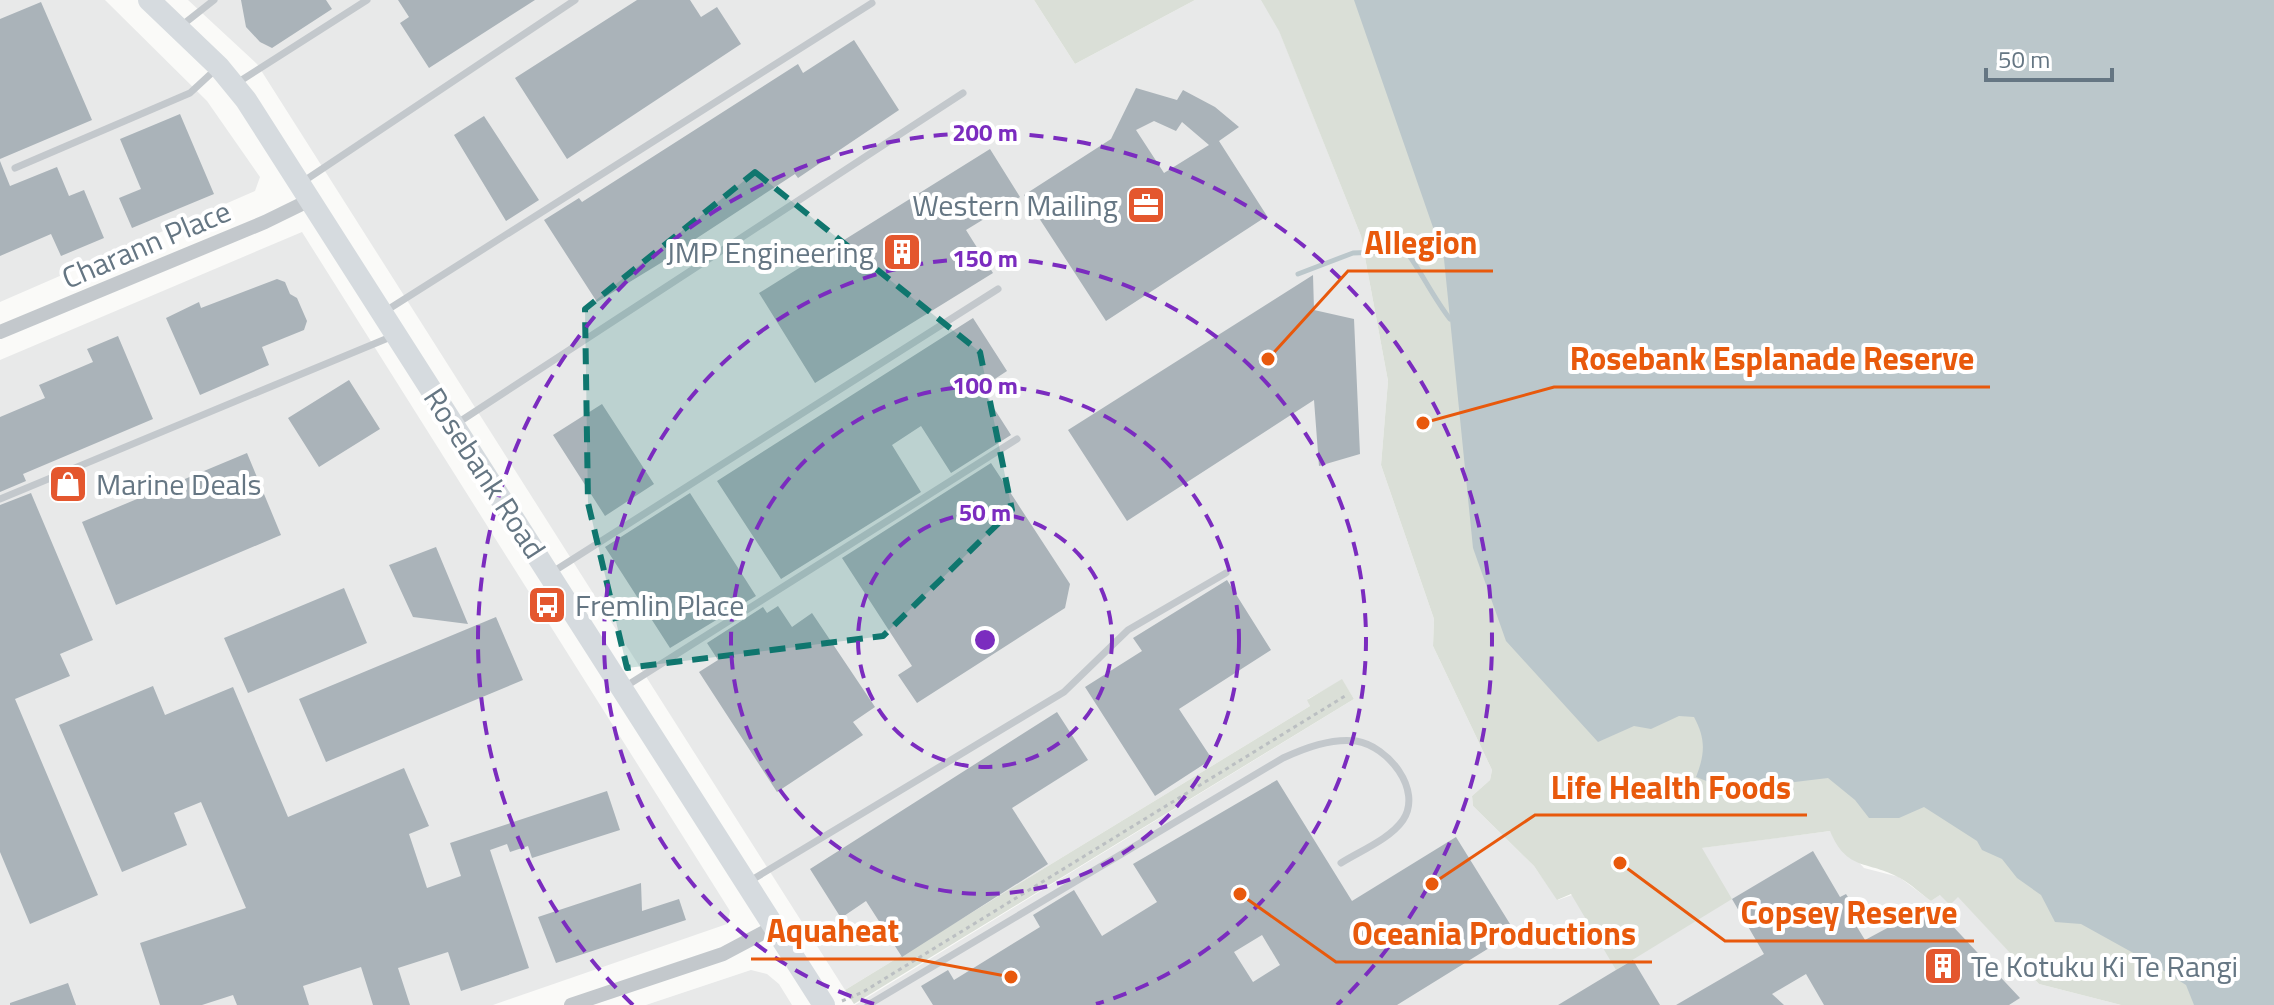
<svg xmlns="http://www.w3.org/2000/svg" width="2274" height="1005" viewBox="0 0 2274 1005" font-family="'Titillium Web',sans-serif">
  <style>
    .built { fill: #e8e9e9 }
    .green { fill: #dadfd7 }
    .water { fill: #bbc7cb }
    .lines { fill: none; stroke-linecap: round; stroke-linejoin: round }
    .stream { stroke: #bbc7cb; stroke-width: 5 }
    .building { fill: #aab3b9; fill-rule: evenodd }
    .path { stroke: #bbbfc2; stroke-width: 3; stroke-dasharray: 4 4; stroke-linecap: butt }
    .service { stroke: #c3c8cc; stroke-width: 7 }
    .minor { stroke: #c3c8cc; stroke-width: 14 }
    .secondary { stroke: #d6dbdf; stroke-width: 22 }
    .marked { fill: #0f766e; fill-opacity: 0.2; stroke: #0f766e; stroke-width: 6; stroke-dasharray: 16 10; stroke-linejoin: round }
    .ring { fill: none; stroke: #7b2cbf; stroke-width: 4; stroke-dasharray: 14 10 }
    .labels { text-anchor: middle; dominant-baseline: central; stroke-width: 8; stroke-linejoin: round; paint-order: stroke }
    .poi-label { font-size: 30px; fill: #657683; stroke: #fff; text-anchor: start }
    .street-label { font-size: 30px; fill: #657683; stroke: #fff }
    .centre { fill: #7b2cbf; stroke: #fff; stroke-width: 4 }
    .ring-label { font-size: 24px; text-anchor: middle; font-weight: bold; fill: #7b2cbf; stroke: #fff; stroke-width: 8; stroke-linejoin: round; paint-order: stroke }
    .leader { fill: none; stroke: #e8590c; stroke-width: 3 }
    .callout-dot { fill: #e8590c; stroke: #fff; stroke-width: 3 }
    .callout-label { font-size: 32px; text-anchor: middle; font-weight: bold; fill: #e8590c; stroke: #fff; stroke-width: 8; stroke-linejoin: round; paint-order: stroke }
  </style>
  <rect width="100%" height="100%" fill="#fafaf8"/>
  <path class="built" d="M 0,0 L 105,0 L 207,101 L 260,177 L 255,191 L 0,302 Z
    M 188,0 L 1034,0 L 1075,64 L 1195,0 L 1267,0 L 1361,236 L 1388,381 L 1381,465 L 1434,619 L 1433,646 L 1492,770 L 1490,780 L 1472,796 L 1473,806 L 1534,866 L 1558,900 L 1701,848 L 1830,831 L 1864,868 L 1899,877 L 1931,901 L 1940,895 L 1958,896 L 2039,984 L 2121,1005 L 855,1005 L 1354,699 L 1342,680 L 1308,699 L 1310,706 L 845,990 L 257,64 Z
    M 302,232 L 730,911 L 727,924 L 493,1005 L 0,1005 L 0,360 Z
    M 751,970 L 767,974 L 779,984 L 792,1005 L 646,1005 Z"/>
  <path class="green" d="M 1034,0 L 1195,0 L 1075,64 Z
    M 1261,0 L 2274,0 L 2274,1005 L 2121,1005 L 2039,984 L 1958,897 L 1950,905 L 1940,895 L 1931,901 C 1921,894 1911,884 1900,878 C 1868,860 1847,872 1830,831 L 1702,848 L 1732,899 L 1616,970 L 1571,894 L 1557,900 L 1534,866 L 1473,806 L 1472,796 L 1490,780 L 1492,770 L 1433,646 L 1434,619 L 1381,465 L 1388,381 L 1361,236 L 1279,31 Z
    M 1342,679 L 1354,699 L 854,1004 L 845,990 L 1310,706 L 1307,700 Z"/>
  <path class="water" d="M 1354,0 L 2274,0 L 2274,1005 L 2194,1005 L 2186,985 L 2155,965 L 2081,924 L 2055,922 L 2041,895 L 2017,878 L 2002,859 L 1982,850 L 1977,841 L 1924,807 L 1899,818 L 1869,818 L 1855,800 L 1828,778 L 1730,790 L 1696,777 C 1705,754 1706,739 1694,717 L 1679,716 L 1651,729 L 1634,726 L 1598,742 L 1506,641 L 1473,548 L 1444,259 Z"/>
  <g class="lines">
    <path class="stream" d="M 1298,274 L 1353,253 L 1406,251 C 1422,273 1433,297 1450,319"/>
  </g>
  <path class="building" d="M 241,0 L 326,0 L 332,9 L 272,48 L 260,42 L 246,27 Z
    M 398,0 L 535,0 L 429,68 L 400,23 L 409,17 Z
    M 637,0 L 690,0 L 701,17 L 717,7 L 741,44 L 567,159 L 515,78 Z
    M 41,2 L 92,120 L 0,159 L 0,19 Z
    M 854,40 L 899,110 L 798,178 L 795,174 L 694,240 L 695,242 L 597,302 L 544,220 L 579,198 L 582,202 L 798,64 L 803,73 Z
    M 1136,88 L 1177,100 L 1183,90 L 1215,107 L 1239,127 L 1219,141 L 1267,216 L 1106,321 L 1024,195 L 1111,139 ZM 1154,121 L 1176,131 L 1182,122 L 1209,145 L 1164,173 L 1136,130 Z
    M 180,114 L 214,194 L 132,228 L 119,198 L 141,189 L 120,139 Z
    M 484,116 L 539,200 L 506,221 L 454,135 Z
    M 990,149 L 1020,197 L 966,230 L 993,273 L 815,383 L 759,293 Z
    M 0,161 L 10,186 L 57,167 L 69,196 L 84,190 L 104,238 L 61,256 L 51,234 L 0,256 Z
    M 1313,275 L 1314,310 L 1354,319 L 1360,454 L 1319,466 L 1314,400 L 1127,521 L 1068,430 Z
    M 277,279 L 285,282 L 290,294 L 297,298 L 307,321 L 304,330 L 262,347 L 269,365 L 200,395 L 166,318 L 199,302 L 201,308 Z
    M 973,318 L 1007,371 L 981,388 L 1011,435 L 951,473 L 921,426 L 892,445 L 921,492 L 781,579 L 717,481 Z
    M 118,336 L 153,419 L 23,474 L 26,481 L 0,492 L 0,417 L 45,398 L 39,385 L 93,362 L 87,349 Z
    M 349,380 L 380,429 L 319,467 L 288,418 Z
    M 602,404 L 654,484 L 605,516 L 553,435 Z
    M 247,453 L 281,535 L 116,605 L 82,522 Z
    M 991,463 L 1070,584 L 1065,608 L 917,703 L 898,675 L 912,666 L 842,558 Z
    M 31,493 L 93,640 L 60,654 L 70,676 L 15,699 L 98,895 L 30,924 L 0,852 L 0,505 Z
    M 690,493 L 756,596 L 670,648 L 605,547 Z
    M 436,547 L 468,624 L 413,617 L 389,565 Z
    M 1227,580 L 1271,650 L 1179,709 L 1212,759 L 1155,796 L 1085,687 L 1142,651 L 1133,638 Z
    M 344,588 L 367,643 L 248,693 L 224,638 Z
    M 778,606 L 792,627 L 812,613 L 875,707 L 853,722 L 863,735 L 777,792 L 699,672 L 718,660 L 707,643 L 763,607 L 767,613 Z
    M 496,617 L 523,680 L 326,762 L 299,699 Z
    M 153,686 L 165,715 L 233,687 L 288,817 L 404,768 L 429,826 L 409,834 L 427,888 L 461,876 L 450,843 L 607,791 L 620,830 L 532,858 L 528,846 L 510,852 L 507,844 L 490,850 L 529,968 L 461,991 L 448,952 L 398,968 L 410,1005 L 373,1005 L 361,967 L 303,986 L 309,1005 L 237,1005 L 233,995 L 202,1005 L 160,1005 L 140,943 L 246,908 L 201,802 L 174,813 L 187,845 L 122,872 L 59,725 Z
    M 1057,712 L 1088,760 L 1012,808 L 1048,864 L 902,957 L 866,901 L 841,918 L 810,869 Z
    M 1277,780 L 1352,901 L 1456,837 L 1515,932 L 1397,1005 L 933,1005 L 921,986 L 948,970 L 954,980 L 1040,927 L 1033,915 L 1074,890 L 1102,936 L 1157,902 L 1133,864 ZM 1262,935 L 1280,965 L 1253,982 L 1234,952 Z
    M 1813,851 L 1840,897 L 1846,894 L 1853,905 L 1846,909 L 1865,940 L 1932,904 L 2020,998 L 2009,1005 L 1824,1005 L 1806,974 L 1772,994 L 1784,1005 L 1676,1005 L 1764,954 L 1732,899 Z
    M 641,883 L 642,911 L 679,899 L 686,920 L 556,963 L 538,917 Z
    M 1633,960 L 1660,1005 L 1558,1005 L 1616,970 Z
    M 68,983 L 76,1005 L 10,1005 L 10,1003 Z"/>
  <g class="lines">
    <path class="path" d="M 842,1001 L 863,992 L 1345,696"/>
    <path class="service" d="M 181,26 L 214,0
      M 237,83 L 367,0
      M 15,168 L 190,93 L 216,69
      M 301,183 L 575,0
      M 384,312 L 872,3
      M 456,424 L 963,93
      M 0,499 L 393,336
      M 551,573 L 998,289
      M 623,688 L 1017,439
      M 750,881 L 1064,692 L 1128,630 L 1226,573
      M 868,1005 L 1283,758 C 1305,748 1331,738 1356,741 C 1388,746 1423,790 1403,820 C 1390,839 1360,851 1341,863"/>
    <path class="minor" d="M 0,332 L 265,222 L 310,200
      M 571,1005 L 723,954 L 774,927"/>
    <path class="secondary" d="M 149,0 L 219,67 L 246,100 L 824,1005"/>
  </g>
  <path class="marked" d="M 755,172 L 980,352 L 1012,510 L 883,636 L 627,668 L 588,503 L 585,309 Z"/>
  <g class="ring">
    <circle cx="985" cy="640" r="127"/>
    <circle cx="985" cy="640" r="254"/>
    <path d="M874 1004A381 381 0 1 1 1096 1004"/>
    <path d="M633 1005A507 507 0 1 1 1337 1005"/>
  </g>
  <defs>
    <g id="office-square" transform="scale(2)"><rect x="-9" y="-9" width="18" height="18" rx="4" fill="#e4572e" stroke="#fff"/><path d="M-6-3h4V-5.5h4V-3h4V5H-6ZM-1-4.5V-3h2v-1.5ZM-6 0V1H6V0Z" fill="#fff"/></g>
    <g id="building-square" transform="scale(2)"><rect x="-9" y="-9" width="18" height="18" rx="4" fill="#e4572e" stroke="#fff"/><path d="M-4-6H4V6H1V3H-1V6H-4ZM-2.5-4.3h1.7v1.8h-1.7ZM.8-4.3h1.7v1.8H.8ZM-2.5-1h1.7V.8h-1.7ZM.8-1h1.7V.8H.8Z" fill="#fff"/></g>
    <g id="shop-square" transform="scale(2)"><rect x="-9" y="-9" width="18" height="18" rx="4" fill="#e4572e" stroke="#fff"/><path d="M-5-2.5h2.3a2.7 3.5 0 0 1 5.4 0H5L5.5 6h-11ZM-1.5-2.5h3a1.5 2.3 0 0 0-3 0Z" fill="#fff"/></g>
    <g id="bus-square" transform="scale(2)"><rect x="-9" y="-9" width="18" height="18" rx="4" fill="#e4572e" stroke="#fff"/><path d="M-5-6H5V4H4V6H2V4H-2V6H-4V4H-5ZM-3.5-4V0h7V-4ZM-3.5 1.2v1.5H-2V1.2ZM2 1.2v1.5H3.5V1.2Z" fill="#fff"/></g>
  </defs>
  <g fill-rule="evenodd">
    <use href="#office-square" x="1146" y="205"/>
    <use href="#building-square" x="902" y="252"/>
    <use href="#shop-square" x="68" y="484"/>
    <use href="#bus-square" x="547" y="605"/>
    <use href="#building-square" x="1943" y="966"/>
  </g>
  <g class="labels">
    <g class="poi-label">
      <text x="1118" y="205" text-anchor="end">Western Mailing</text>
      <text x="874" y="252" text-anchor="end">JMP Engineering</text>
      <text x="96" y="484">Marine Deals</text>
      <text x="575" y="605">Fremlin Place</text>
      <text x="1971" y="966">Te Kotuku Ki Te Rangi</text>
    </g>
    <g class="street-label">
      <text transform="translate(146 244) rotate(-23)">Charann Place</text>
      <text transform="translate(485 473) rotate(57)">Rosebank Road</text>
    </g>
  </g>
  <circle cx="985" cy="640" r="12" class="centre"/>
  <g class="ring-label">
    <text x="985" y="141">200 m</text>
    <text x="985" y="267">150 m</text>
    <text x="985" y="394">100 m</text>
    <text x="985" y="521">50 m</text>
  </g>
  <path class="leader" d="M1268 359L1348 271H1493M1423 423L1554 387H1990M1432 884L1535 815H1807M1620 863L1725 941H1974M1011 977L915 959H751M1240 894L1336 962H1652"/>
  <g class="callout-dot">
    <circle cx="1268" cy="359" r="8"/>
    <circle cx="1423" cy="423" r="8"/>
    <circle cx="1432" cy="884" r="8"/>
    <circle cx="1620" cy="863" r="8"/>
    <circle cx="1011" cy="977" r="8"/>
    <circle cx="1240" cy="894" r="8"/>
  </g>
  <g class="callout-label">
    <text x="1421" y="254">Allegion</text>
    <text x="1772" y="370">Rosebank Esplanade Reserve</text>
    <text x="1671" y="799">Life Health Foods</text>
    <text x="1849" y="924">Copsey Reserve</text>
    <text x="833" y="942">Aquaheat</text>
    <text x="1494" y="945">Oceania Productions</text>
  </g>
  <path d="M1986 68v12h126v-12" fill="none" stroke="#657683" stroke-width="4"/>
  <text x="1998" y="68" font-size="24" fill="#657683" stroke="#ffffff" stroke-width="6" paint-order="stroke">50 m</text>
</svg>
